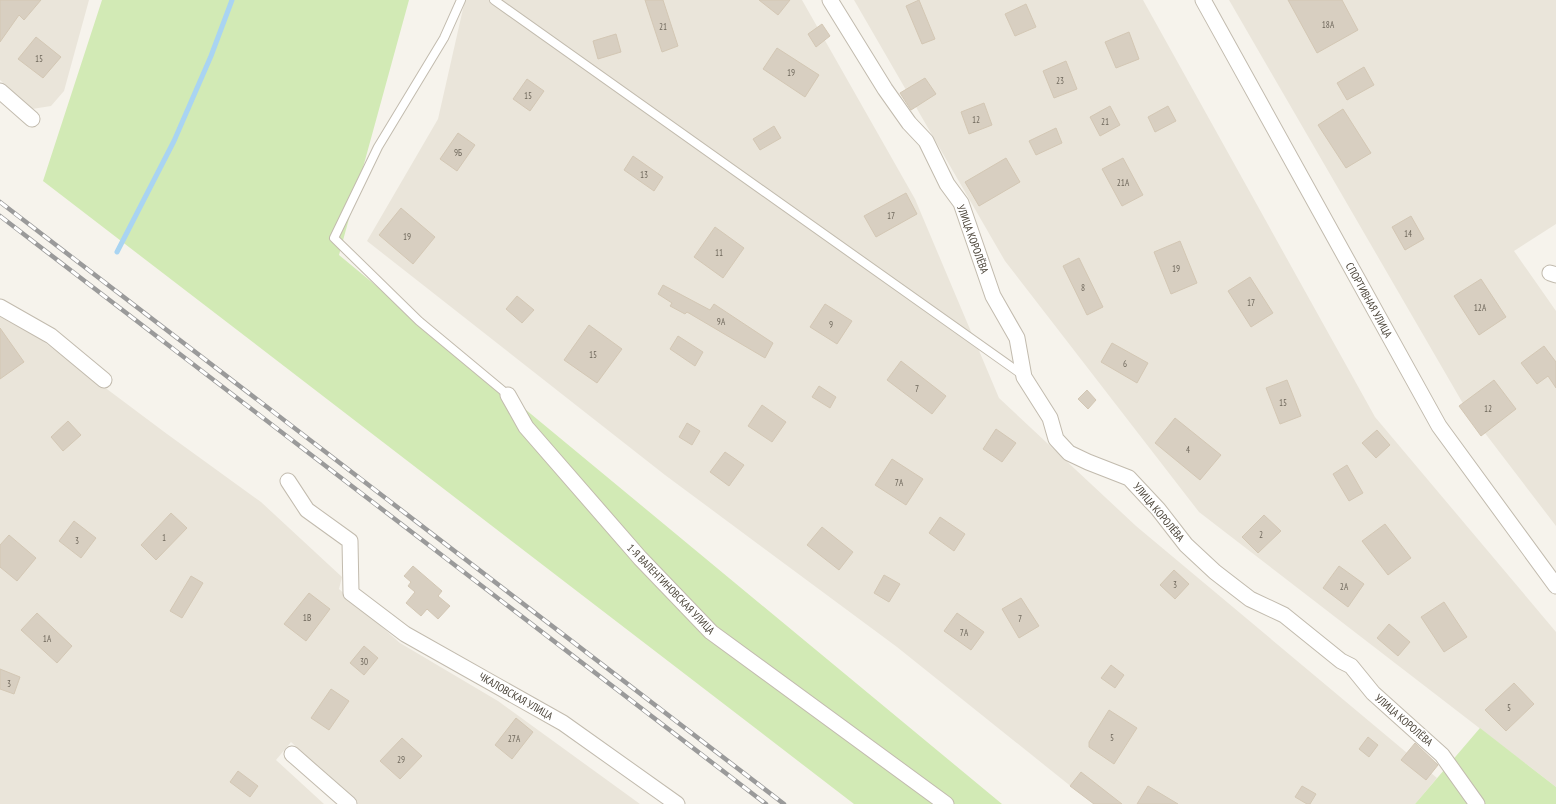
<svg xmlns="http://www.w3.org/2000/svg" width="1556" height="804" viewBox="0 0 1556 804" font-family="'PT Sans Narrow',sans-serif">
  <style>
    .residential { fill: #eae5da }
    .green { fill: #d2eab5 }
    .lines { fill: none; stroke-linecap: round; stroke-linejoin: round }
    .stream { stroke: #a9d4f2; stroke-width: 5 }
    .building { fill: #d8cfc1; stroke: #d3c7b4 }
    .lane-casing { stroke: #c2bbae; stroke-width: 10 }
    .street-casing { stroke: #c2bbae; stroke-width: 17 }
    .lane { stroke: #fff; stroke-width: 8 }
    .street { stroke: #fff; stroke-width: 15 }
    .rail-casing { stroke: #9a9a9a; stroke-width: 4.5 }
    .rail { stroke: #fff; stroke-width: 3; stroke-dasharray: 9; stroke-linecap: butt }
    .labels { text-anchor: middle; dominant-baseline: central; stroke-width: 3; stroke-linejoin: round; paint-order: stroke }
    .number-label { font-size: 9px; fill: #6e675b }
    .street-label { font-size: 11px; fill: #4b4439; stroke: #fff }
  </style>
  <rect width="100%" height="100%" fill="#f6f3ec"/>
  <path class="residential" d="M 0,0 L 89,0 L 64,91 L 51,106 L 32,109 L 0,80 Z
    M 465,0 L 802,0 L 915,199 L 999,398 L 1136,526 L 1437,778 L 1415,804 L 1093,804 L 897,647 L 665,475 L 367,241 L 438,119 Z
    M 854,0 L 1143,0 L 1375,417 L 1556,632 L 1556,787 L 1199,512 L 1005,261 Z
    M 1229,0 L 1556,0 L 1556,224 L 1514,251 L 1556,311 L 1556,526 L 1465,407 Z
    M 0,309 L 167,434 L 261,502 L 342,577 L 339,589 L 400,643 L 498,701 L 640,804 L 358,804 L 291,742 L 276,760 L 324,804 L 0,804 Z"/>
  <path class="green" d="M 102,0 L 409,0 L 339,255 L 1002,804 L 854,804 L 43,181 Z
    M 1480,728 L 1556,787 L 1556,804 L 1415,804 Z"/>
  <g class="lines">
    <path class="stream" d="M 117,252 L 174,141 L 211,56 L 232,0"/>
  </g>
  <path class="building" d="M 0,0 L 41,0 L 24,20 L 19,15 L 0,42 Z
    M 645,0 L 663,0 L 678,46 L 662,52 Z
    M 759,0 L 790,0 L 778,15 Z
    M 919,0 L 935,39 L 922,44 L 906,6 Z
    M 1288,0 L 1342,0 L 1358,30 L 1317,53 Z
    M 1026,4 L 1036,27 L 1015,36 L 1005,14 Z
    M 822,24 L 830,36 L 816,47 L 808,34 Z
    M 1129,32 L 1139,59 L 1116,68 L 1105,42 Z
    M 616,34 L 621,52 L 598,59 L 593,41 Z
    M 36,37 L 61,57 L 43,78 L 18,59 Z
    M 777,48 L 819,75 L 805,97 L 763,69 Z
    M 1066,61 L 1077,89 L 1054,98 L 1043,71 Z
    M 1364,67 L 1374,85 L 1347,100 L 1337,83 Z
    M 925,78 L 936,94 L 911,110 L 900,93 Z
    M 527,79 L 544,91 L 530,111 L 513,99 Z
    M 984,103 L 992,125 L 969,134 L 961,112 Z
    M 1110,106 L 1120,125 L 1100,136 L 1090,117 Z
    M 1168,106 L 1176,121 L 1155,132 L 1148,117 Z
    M 1343,109 L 1371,153 L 1346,168 L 1318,125 Z
    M 774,126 L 781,138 L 760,150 L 753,139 Z
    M 1056,128 L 1062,143 L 1036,155 L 1029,141 Z
    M 458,133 L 475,145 L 457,171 L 440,159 Z
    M 633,156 L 663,177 L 654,191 L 624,170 Z
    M 1006,158 L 1020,182 L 979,206 L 965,182 Z
    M 1123,158 L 1143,195 L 1122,206 L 1102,169 Z
    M 906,193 L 917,214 L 876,237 L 864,216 Z
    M 401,208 L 435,237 L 413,264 L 379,235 Z
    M 1411,216 L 1424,239 L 1405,250 L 1392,227 Z
    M 715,227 L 744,248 L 723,278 L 694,257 Z
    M 1180,241 L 1197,283 L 1171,294 L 1154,252 Z
    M 1079,258 L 1103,307 L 1087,315 L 1063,266 Z
    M 1250,277 L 1273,313 L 1251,327 L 1228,291 Z
    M 1481,279 L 1506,317 L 1479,335 L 1454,296 Z
    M 663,285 L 710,310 L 714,304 L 773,343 L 765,358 L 687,312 L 685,314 L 670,306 L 672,303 L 658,294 Z
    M 517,296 L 534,310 L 522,323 L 506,309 Z
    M 825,304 L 852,321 L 837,344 L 810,327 Z
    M 589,325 L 622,349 L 597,383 L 564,360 Z
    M 0,328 L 24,362 L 0,379 Z
    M 678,336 L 703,352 L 695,366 L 670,349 Z
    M 1112,343 L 1148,363 L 1137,383 L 1101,362 Z
    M 1544,346 L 1556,362 L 1556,388 L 1548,376 L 1537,384 L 1521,363 Z
    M 901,361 L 946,396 L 932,414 L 887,380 Z
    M 1287,380 L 1301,416 L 1280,424 L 1266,388 Z
    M 1494,380 L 1516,409 L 1481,436 L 1459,406 Z
    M 819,386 L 836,397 L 830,408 L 812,397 Z
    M 1087,390 L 1096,400 L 1088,409 L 1078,399 Z
    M 762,405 L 786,422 L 772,442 L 748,426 Z
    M 1175,418 L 1221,455 L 1200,480 L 1155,443 Z
    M 68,421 L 81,435 L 63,451 L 51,437 Z
    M 687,423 L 700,431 L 692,445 L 679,437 Z
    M 996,429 L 1016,443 L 1002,462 L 983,449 Z
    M 1377,430 L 1390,445 L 1376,458 L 1362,443 Z
    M 725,452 L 744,465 L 729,486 L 710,472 Z
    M 892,459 L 923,479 L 906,505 L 875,485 Z
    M 1347,465 L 1363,493 L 1349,501 L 1333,474 Z
    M 171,513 L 187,528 L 156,560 L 141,545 Z
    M 1264,515 L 1281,531 L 1258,553 L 1242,537 Z
    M 940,517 L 965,534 L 954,551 L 929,533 Z
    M 74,521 L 96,538 L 81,558 L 59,541 Z
    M 1385,524 L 1411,558 L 1388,575 L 1362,541 Z
    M 822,527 L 853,552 L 839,570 L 807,545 Z
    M 9,535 L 36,558 L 17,581 L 0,567 L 0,545 Z
    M 413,566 L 442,591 L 438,596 L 450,606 L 438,619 L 427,609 L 421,616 L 406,603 L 415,592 L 408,586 L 411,582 L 404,576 Z
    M 1339,566 L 1364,584 L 1348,607 L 1323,588 Z
    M 1174,570 L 1189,584 L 1175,599 L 1160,585 Z
    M 884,575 L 900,584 L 889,602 L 874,593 Z
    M 191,576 L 203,583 L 182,618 L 170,611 Z
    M 309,593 L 330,609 L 306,641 L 284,624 Z
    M 1021,598 L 1039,626 L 1019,638 L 1002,609 Z
    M 1444,602 L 1467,637 L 1444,652 L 1421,617 Z
    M 37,613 L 72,646 L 57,663 L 21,630 Z
    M 957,613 L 984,632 L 971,650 L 944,631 Z
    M 1389,624 L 1410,642 L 1398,656 L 1377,638 Z
    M 364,646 L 378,658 L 364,675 L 350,663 Z
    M 1111,665 L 1124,675 L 1115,688 L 1101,678 Z
    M 0,669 L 20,677 L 14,694 L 0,689 Z
    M 1514,683 L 1534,704 L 1506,731 L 1485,710 Z
    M 331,689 L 349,701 L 329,730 L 311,718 Z
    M 1109,710 L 1137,728 L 1114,764 L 1089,747 L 1089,742 Z
    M 516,718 L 533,732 L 512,759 L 495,745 Z
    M 1368,737 L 1378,745 L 1369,757 L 1359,749 Z
    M 402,738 L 422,756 L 400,779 L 380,761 Z
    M 1415,743 L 1438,765 L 1426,780 L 1401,760 Z
    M 238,771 L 258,786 L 250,797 L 230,782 Z
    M 1081,772 L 1122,804 L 1094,804 L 1070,786 Z
    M 1148,786 L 1178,804 L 1137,804 Z
    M 1302,786 L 1316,794 L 1310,804 L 1307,804 L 1295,797 Z"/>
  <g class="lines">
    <g class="lane-casing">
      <path id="lane" d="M 461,0 L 444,38 L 378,147 L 334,238 L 419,321 L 508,395
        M 494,0 L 1024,376"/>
    </g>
    <g class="street-casing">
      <path id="street" d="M 830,0 L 885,89 L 909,123 L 926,141 L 947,184 L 961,203 L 993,296 L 1017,338 L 1024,377 L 1050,418 L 1056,439 L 1069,453 L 1088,462 L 1129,478 L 1158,509 L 1186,545 L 1215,572 L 1250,599 L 1284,615 L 1341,661 L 1351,666 L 1373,693 L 1442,755 L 1477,804
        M 1203,0 L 1439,426 L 1556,586
        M 0,91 L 32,119
        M 1550,273 L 1556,275
        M 0,307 L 51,336 L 104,380
        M 508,395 L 526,427 L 640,558 L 711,632 L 946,804
        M 288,481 L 307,510 L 350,541 L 351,593 L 405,634 L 563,723 L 677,804
        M 292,754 L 349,804"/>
    </g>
    <use href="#lane" class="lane"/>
    <use href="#street" class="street"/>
    <g class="rail-casing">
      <path id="rail" d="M 0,202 L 784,804
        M 0,216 L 766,804"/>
    </g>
    <use href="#rail" class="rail"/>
  </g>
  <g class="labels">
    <g class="number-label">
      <text x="1328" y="24">18А</text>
      <text x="663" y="26">21</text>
      <text x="39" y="58">15</text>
      <text x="791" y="72">19</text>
      <text x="1060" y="80">23</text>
      <text x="528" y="95">15</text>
      <text x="976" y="119">12</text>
      <text x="1105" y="121">21</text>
      <text x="458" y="152">9Б</text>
      <text x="644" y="174">13</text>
      <text x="1123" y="182">21А</text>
      <text x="891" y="215">17</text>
      <text x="1408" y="233">14</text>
      <text x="407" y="236">19</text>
      <text x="719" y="252">11</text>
      <text x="1176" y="268">19</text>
      <text x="1083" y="287">8</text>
      <text x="1251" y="302">17</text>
      <text x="1480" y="307">12А</text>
      <text x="721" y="321">9А</text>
      <text x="831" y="324">9</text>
      <text x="593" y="354">15</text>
      <text x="1125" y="363">6</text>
      <text x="917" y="388">7</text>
      <text x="1283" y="402">15</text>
      <text x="1488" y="408">12</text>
      <text x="1188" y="449">4</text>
      <text x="899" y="482">7А</text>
      <text x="1261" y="534">2</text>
      <text x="164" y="537">1</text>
      <text x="77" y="540">3</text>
      <text x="1175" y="584">3</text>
      <text x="1344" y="586">2А</text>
      <text x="307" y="617">1В</text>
      <text x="1020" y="618">7</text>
      <text x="964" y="632">7А</text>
      <text x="47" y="638">1А</text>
      <text x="364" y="661">30</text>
      <text x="9" y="683">3</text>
      <text x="1509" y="707">5</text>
      <text x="1112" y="737">5</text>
      <text x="514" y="738">27А</text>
      <text x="401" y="759">29</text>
    </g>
    <g class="street-label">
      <text transform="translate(973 239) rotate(70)">УЛИЦА КОРОЛЁВА</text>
      <text transform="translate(1369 300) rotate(61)">СПОРТИВНАЯ УЛИЦА</text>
      <text transform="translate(1159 512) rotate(50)">УЛИЦА КОРОЛЁВА</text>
      <text transform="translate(671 589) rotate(46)">1-Я ВАЛЕНТИНОВСКАЯ УЛИЦА</text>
      <text transform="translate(516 696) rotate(30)">ЧКАЛОВСКАЯ УЛИЦА</text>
      <text transform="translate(1404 720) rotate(41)">УЛИЦА КОРОЛЁВА</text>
    </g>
  </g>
</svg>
